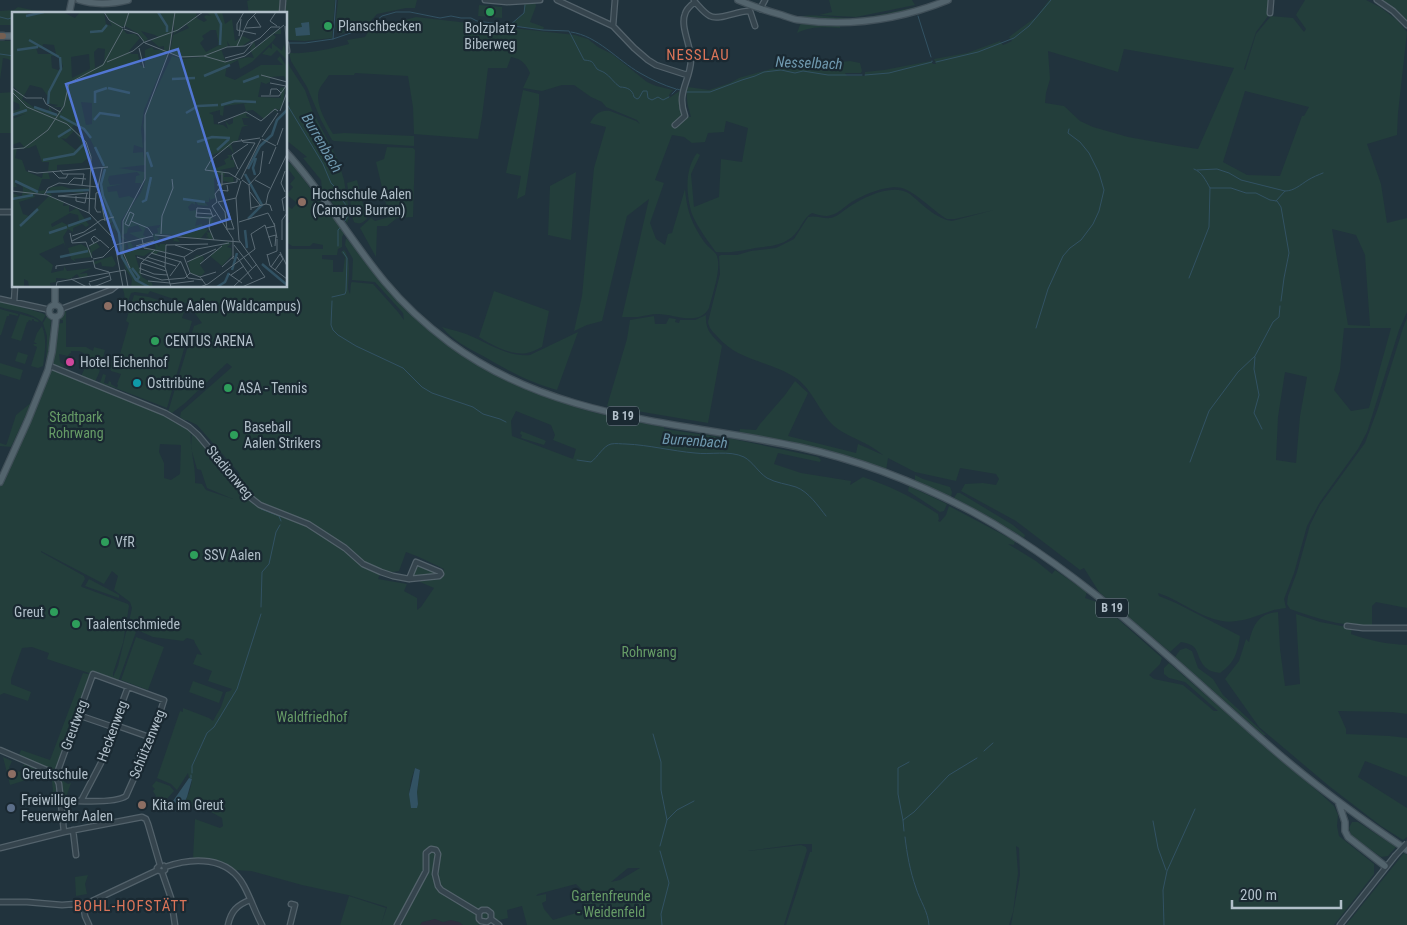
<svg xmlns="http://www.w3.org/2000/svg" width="1407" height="925" viewBox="0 0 1407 925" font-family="'Roboto Condensed',sans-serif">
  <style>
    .medical { fill: #2e2f3e }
    .green { fill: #233e3b; fill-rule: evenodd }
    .water { fill: #325263 }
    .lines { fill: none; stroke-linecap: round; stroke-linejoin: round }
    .stream { stroke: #325263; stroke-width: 1 }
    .minor-casing { stroke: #53626b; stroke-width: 7 }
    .major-casing { stroke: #415059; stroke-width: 8 }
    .highway-casing { stroke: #404f58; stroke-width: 9 }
    .minor { stroke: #35444d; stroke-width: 4.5 }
    .major { stroke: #53646d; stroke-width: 5.5 }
    .highway { stroke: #745f52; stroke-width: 6 }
    .minor-bridge-casing { stroke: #53626b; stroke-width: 7; stroke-linecap: butt }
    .minor-bridge { stroke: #35444d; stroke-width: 4.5 }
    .leisure-dot { fill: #2e9e5b; stroke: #1a2932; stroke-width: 2 }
    .education-dot { fill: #8d6e63; stroke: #1a2932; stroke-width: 2 }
    .hotel-dot { fill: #d1479c; stroke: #1a2932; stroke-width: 2 }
    .culture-dot { fill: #0f9aa8; stroke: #1a2932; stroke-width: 2 }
    .service-dot { fill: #5c6f8a; stroke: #1a2932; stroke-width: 2 }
    .labels { text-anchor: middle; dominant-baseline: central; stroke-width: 4.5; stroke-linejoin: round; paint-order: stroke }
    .shield { fill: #1a2932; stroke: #84929c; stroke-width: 1 }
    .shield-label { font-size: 12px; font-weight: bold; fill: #b1bfc9 }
    .poi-label { font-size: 14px; fill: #b1bfc9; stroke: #1a2932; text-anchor: start }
    .park-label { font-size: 14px; fill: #669b66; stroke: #1a2932 }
    .street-label { font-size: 14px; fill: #b1bfc9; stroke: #1a2932 }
    .neighbourhood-label { font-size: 15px; letter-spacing: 1px; fill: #db7459; stroke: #1a2932 }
    .water-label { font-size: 15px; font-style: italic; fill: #6f98ae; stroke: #1a2932 }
    .inset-river { fill: none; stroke: #325263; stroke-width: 2.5 }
    .inset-road { fill: none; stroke: #5b6b75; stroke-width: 1 }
    .view { fill: #5176d3; fill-opacity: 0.15; stroke: #5176d3; stroke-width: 2.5 }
    .inset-edge { fill: none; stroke: #b1bfc9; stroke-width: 2.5 }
  </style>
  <rect width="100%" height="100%" fill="#21333d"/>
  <path class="medical" d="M 435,919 L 443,922 L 451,920 L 459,922 L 463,925 L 420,925 L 422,922 Z"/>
  <path class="green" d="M 250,0 L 280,0 L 279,14 L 249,14 L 247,1 Z
    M 286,0 L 335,0 L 332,38 L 305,41 L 287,40 L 286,14 L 284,14 L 283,4 L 287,3 L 286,2 Z
    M 338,0 L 417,0 L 415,8 L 406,8 L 377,14 L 369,23 L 340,34 L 335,29 Z
    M 535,0 L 536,6 L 530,22 L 544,27 L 543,30 L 510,25 L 524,13 L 524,1 Z
    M 829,0 L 912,0 L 915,5 L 856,17 L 819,15 L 832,12 Z
    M 1049,0 L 1270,0 L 1269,15 L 1256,32 L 1244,69 L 1245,70 L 1256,34 L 1271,16 L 1293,18 L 1304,32 L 1306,29 L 1296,15 L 1297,13 L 1305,0 L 1366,0 L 1380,7 L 1397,20 L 1407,32 L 1398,113 L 1397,135 L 1367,144 L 1381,184 L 1387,223 L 1407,218 L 1407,312 L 1399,330 L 1367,432 L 1358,449 L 1320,502 L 1307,526 L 1294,573 L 1284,599 L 1286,608 C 1281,609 1275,609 1271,611 C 1255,616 1239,624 1222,621 C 1199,617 1180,600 1158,593 L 1159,596 L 1176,603 L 1240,636 C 1237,654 1235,662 1220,673 C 1214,672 1209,671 1205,667 C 1194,655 1202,645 1181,642 L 1170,652 L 1099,592 L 1084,568 L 1080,570 L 1016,521 L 961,491 L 965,484 L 983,483 L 996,485 L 999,479 L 996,474 L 960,468 L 956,481 L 915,472 L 888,458 L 886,471 L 827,450 L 739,434 L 740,429 L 756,430 L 760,424 L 785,395 L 795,381 L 808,393 L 788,436 L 856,453 L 858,444 L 883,455 C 879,452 875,449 870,446 C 858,439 845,435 834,426 C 819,412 813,390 796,378 C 769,360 738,362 716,335 C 712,331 709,328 708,322 L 720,274 L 719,256 L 721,255 L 737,255 L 751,251 L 776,248 L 794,239 L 808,217 C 816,215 823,219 831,218 C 839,216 845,209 852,205 C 867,196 893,183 910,194 C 922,204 936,219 952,221 L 994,210 L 955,219 L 947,219 C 933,211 916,192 902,188 C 888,184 862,195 850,203 C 843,208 837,215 827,216 C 822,216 816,214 812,213 C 803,218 802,227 795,234 C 784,246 770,246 755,248 C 740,251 732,253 716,252 C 709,243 694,222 691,211 C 686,192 685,169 697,153 L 700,155 L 691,174 L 694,207 L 719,197 L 721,159 L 742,162 L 748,128 L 726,121 L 724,132 L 708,133 L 705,142 L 692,143 L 684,137 L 672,135 L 655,180 L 664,183 L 650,223 L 656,239 L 665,245 L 668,234 L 672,233 L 685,189 C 687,212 692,224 705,243 C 708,247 713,250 716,254 C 723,266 712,295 709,308 C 699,327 674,314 658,314 C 651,314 644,316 638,317 C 633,317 627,317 622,317 L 649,199 L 627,216 L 602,321 L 587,325 L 574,331 L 582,296 L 594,168 L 606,127 L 590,123 C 595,114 600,110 610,111 L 636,121 L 640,124 L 637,120 L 606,107 L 602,102 L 591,97 L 574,85 L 562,85 L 542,91 L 523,88 L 530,73 C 526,64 522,59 511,57 L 507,68 L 488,68 L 482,117 L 478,139 L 414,134 L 413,107 L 408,76 L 355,73 L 354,75 L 329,75 C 326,80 322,84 320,88 C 313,101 326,122 333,134 L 344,133 L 414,136 L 414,146 L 334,141 L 332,140 L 321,120 L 307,87 L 291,61 L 289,53 C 309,54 329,49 349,44 L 347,40 L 365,37 L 369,30 L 416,17 L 575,35 L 588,39 L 598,47 L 612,54 L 647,82 L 656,86 L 673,90 L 669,95 L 669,98 L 681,90 L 681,103 L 685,116 L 691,117 C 688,106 685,98 688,87 L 709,90 L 730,83 L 739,78 L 774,68 L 774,62 L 799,60 L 831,63 L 850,61 L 860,63 L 862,71 L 861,73 L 845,73 L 847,76 L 865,76 L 865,72 L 884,70 L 931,61 L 933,64 L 936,64 L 934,59 L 967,53 L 1000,41 L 1003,45 L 1012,41 L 1009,37 L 1036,17 ZM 1124,49 L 1234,68 L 1198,149 L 1178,146 L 1128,137 L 1093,127 L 1080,121 L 1064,106 L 1045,103 L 1046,93 L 1050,79 L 1048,51 L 1118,72 ZM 1245,91 L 1309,107 L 1304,116 L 1302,116 L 1280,176 L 1247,175 L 1223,162 ZM 1332,229 L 1356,235 L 1365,255 L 1370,326 L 1348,325 ZM 1344,328 L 1391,328 L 1369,408 L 1351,411 L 1334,390 L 1340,370 ZM 1285,372 L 1307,377 L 1300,416 L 1296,463 L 1276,460 L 1278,417 Z
    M 1382,0 L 1407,0 L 1407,20 L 1395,8 Z
    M 479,5 L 502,7 L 502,18 L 478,16 Z
    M 18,7 L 50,14 L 14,14 L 14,25 L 0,25 L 0,11 L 14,10 Z
    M 915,7 L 915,8 L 893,15 L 840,21 L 799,17 C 814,13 837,19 854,18 C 874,17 895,11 915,7 Z
    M 803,23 L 840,26 L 840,28 C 826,27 810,26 797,33 L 800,25 Z
    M 0,41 L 14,41 L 14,62 L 8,59 L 3,58 L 0,80 Z
    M 286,55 L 290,67 L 305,90 L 312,110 L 338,160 L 344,180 L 348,205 L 349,218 L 347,223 L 322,189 L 321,180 L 303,158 L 307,157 L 286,140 L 286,105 L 287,106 L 290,104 L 289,102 L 286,102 Z
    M 523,90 L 539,94 L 539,105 L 525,195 L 517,199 L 521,176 L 506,173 Z
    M 14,92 L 14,133 L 0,133 L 0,93 Z
    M 387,147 L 413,148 L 415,150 L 413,217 L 397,218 L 387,226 L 377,226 L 376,257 L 360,228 L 371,218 L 375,221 L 389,217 L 376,162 L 384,159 Z
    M 286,160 L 297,169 L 312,191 L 314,190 L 345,232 L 342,237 L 342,247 L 338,249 L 337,255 L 322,255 L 322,259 L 333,260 L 333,272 L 343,272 L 345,257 L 341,252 L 344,250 C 352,260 348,277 348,289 L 350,294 L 351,283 L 352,282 L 373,284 L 398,312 L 404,320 L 403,313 L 375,282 L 352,280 L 353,259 L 345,245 L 346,238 C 358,249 367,264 377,277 C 387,289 399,302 410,313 C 454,356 510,386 567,404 C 598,415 631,421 664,427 L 664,429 L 733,439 L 818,457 L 821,460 L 820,462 L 778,453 L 774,464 L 801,473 L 851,481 L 850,485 L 863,477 C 890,486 914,498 938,514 L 939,519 L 938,521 L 940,522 L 946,515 L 949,506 L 1015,541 L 1014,545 L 1008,544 L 1036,561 L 1052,574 L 1055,570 L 1087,592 L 1085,598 L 1100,603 L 1162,658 L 1160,664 L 1149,675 L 1154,679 L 1183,685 L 1214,711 L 1218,711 L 1185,682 L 1169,678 L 1164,674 L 1164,668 L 1169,663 L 1263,745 L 1321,794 L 1334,806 L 1338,815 L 1337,826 L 1339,836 L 1374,864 L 1374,874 L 1334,925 L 1011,925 L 1020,875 L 1019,848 L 1016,846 L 1018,873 L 1013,912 L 1009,925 L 786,925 L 810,852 L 812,852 L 812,844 L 800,844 L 748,851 L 801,845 L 806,847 L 807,850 L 784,925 L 527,925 L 522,906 L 507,910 L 508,918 L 478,925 L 463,925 L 459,922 L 451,920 L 443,922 L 435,919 L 422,922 L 420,925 L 381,925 L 387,907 L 348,895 L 302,885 L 251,871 L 233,870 L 225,865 L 193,859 L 195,819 L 220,828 L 223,826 L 222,818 L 211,812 L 183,805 C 188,797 191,788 192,779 L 189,778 L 188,773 L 177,790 L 171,784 L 157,778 L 180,711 L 183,712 L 183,708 L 209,718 L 213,721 L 221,707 L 226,692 L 230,691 L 232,689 L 208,681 L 212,671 L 193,664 L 197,654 L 202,655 L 195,643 L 194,640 L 187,638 L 183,641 L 153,637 L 128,626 L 132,608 L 130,602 L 114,590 L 118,576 L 112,571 L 104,584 L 41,551 L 41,552 L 84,576 L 85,579 L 81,586 L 82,587 L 128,604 L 129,606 L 123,643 L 113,673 L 113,677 L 118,666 L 127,628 L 136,632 L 118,682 L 95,674 L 56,776 L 18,758 L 21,750 L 50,760 L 83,673 L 88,674 L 92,674 L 47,659 L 49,653 L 32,647 L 22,648 L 11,679 L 11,684 L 31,692 L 28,701 L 4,693 L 0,695 L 0,484 L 50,367 L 80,378 L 88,362 L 86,360 L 88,355 L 79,351 L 71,351 L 71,353 L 69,354 L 68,356 L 59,354 L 60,362 L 64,365 L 62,369 L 52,365 L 56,324 L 63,323 L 63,320 L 60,320 L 66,310 L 66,347 L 86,347 L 93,351 L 94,347 L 105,350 L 99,373 L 94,384 L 163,413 L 191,430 C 189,449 196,464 195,483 L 202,484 L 206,490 L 233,499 L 207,488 L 201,470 L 197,469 L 191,448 L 192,431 L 252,498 L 235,477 L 240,474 L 197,425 L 187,420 L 184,420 L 180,417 L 181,412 L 232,367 L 231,366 L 227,363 L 185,403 L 172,413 L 168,412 L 194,326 L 202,323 L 188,304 L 150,291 L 148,294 L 135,292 L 131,293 L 126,307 L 121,313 C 124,303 127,295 121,286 L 286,286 L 286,249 L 323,249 L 323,245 L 313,243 L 310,246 L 292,246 L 286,242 L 286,226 L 290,221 L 286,218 L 286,205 L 292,209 L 297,203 L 286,194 L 286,192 L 288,193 L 293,187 L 290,184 L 295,178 L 286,166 ZM 516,411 L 551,425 L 555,435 L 553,440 L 576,449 L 573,459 L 512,436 L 511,421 ZM 160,444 L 181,445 L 180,474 L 171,480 L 164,478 L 164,463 L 159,452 ZM 406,552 L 419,557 L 444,569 L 442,574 L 418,563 L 413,575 L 420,578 L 420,582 L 434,588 L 421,607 L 417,610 L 417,598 L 404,591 L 407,584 L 378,579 L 381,572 L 386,573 L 399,571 ZM 415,768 L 420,770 L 417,792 L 418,804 L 409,794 L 411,780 ZM 628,868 L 640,868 L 620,880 L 611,882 ZM 576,884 L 582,890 L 586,910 L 553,920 L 544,909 L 542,903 L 546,901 L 546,894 L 536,896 L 538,894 Z
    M 576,172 L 571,240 L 548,235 L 550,186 Z
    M 357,180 L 367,219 C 362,223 360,225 354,222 L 353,219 L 347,183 Z
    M 494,291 L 549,311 L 542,347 C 537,349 532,352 527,353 C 511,356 492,345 479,337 Z
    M 134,295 L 149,297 L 185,309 L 182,318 L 192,321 L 167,408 L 118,389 L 100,383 L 103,374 L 106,375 L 104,383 L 108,384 L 109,381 L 111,382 L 111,384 L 117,388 L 118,385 L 117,384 L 121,374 L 111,371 L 111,370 L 109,369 L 113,356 L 119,358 L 129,323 L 126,321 Z
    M 0,301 L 42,313 L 46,315 L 42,322 C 32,312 13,311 0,307 Z
    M 0,309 L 18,314 L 18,316 L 9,314 L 9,316 L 7,316 L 1,335 L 0,335 Z
    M 20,314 L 34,318 L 39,321 L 38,322 L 34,321 L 34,319 L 32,319 L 32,321 L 29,320 L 28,322 L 27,322 L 21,341 L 11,338 Z
    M 706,315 C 705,331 712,335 722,346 L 708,423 L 607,406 L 627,339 L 630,320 L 654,316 L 655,324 L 666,324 L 669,318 L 676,319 L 675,322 L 679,323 L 680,320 L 695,320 Z
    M 47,316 L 51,320 L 49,349 L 46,363 L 47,336 L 43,323 Z
    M 1407,318 L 1407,608 L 1376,602 L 1372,606 L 1372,626 C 1343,627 1316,618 1290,609 L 1287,604 L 1288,596 L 1297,572 L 1310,525 L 1320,505 L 1365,443 L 1378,408 L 1403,328 Z
    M 42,326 C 47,339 45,352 43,366 L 38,368 L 31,366 L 37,347 L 33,345 L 34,344 L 37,344 L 34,342 L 37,333 Z
    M 442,327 C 452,330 463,332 473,337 C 491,345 509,357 530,355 L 578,332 L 557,390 C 530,383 507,370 483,356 C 468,348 452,340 442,327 Z
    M 18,352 L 28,355 L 25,364 L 15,361 Z
    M 0,363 L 23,370 L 20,380 L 0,374 Z
    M 32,402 L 11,447 L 0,446 L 0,443 L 6,445 L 7,443 L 16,415 Z
    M 521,431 L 544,440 L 546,441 L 544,445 L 521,438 L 522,435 L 520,434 Z
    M 915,475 L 923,479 L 950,487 L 952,492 L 951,497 L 915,481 Z
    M 909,486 L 947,504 L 944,511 L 940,512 L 908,491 Z
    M 957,493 L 960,493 L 1013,525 L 1025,535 L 1024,538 L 991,518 L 954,498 Z
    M 89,579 L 119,595 L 119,598 L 85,586 Z
    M 1278,612 L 1280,649 L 1285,686 L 1300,684 L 1296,614 L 1320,622 L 1352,628 L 1351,634 C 1371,641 1386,644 1407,645 L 1407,714 L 1392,712 L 1338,711 L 1346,729 L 1346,734 L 1390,736 L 1407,738 L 1407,777 L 1365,761 L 1358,777 L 1407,808 L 1407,837 L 1403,840 L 1381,826 L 1329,786 L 1259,727 L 1225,679 L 1239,661 L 1246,639 L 1249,642 C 1253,625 1259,613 1278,612 Z
    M 136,637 L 164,647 L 148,690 L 121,680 Z
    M 1186,648 L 1192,651 L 1198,668 L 1213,679 L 1223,695 L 1266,735 L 1263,735 L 1175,657 L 1180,650 Z
    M 193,681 L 223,692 L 219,703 L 189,692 Z
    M 3,757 L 12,761 L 9,768 L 20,772 L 25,763 L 51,775 L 55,782 L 57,796 L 52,796 L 51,792 L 53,791 L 52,781 L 49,776 L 40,778 L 38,772 L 33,773 L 33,776 L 26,778 L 26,780 L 10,785 Z
    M 57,777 L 68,784 L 71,783 L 65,800 L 62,800 Z
    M 156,781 L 170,786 L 174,791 L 165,801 L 163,798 L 160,799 L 159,797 L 157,798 L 153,791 L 155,789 L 152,786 Z
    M 1352,822 L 1358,822 L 1396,847 L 1388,856 L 1381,857 L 1351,835 L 1349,828 Z
    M 1404,853 L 1407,855 L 1407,925 L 1346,925 Z
    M 88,875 L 85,884 L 87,894 L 76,896 L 75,877 Z
    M 349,896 L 386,908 L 381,925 L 340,925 Z"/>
  <path class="water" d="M 309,22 L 310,35 L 296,36 L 295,28 L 302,27 L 301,23 Z
    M 415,768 L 420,770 L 417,792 L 418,804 L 417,808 L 411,808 L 409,794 Z
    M 189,778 L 192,779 L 187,797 L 183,805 L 177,804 L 173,801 Z"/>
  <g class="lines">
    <path class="stream" d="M 918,16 L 931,57
      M 0,17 L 8,19 L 14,17
      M 510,25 L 524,13 L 525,5
      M 571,32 C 598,36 617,60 640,73 C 652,80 663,85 676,89
      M 333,39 L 336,0
      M 287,43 L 305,43 L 333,39 L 368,27 L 382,16 L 396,12 L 410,12 L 440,18 L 451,16 L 461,18 L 471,18 L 477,21 L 543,30 L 569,31 L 584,60 C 594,61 592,62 597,69 C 600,71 602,71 605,73 C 610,76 614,83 620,87 C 627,87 633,90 634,97 L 637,99 L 639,98 L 643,91 L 647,91 L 648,98 L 652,100 L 658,97 L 663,100 L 669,97
      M 0,54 L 14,56
      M 936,62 L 978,52 L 1014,38 L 1029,26 L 1051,0
      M 865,75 L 889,73 L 932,62 L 932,61
      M 672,94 L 677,89 L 687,92 L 710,92 L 742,80 L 755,76 L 764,72 L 781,70 L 795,73 L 803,71 L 828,75 L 862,75
      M 288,106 L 323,164 L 331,183 L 334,186 L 335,190 L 346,205 L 348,216 L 343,224
      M 1194,169 C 1202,172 1206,181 1210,188 L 1231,188 L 1246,193 L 1256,193 L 1270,200 L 1277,201 L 1281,207 L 1289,253 L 1284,278 L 1281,301
      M 1197,170 L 1217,169 L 1229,173 L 1241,180 L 1285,191
      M 1276,201 L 1285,191 C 1294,191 1300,185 1308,180 C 1313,177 1318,175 1323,173
      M 338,246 L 338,230 L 341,227
      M 1189,278 L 1209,227 L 1210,188
      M 332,297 L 345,294 L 346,291 L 347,258 L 343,252
      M 332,301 L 331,325 L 333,330 L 338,335 L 356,346 L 403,368 L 422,387 L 432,393 L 473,407 L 483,414 L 500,419 L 506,422
      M 1036,328 L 1048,289 L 1063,256 L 1070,248 L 1081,240 L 1093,224 L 1099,211 L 1104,190 L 1099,173 L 1089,153 L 1080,142 L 1068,133 L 1069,129
      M 1255,357 L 1254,369 L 1259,395 L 1254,413 L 1262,429
      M 577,460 L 591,462 C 598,457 603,446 611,444 C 616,443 621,444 626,444 C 649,445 672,451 695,453 C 710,455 729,450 744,457 C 753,462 758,472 767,478 C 776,483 787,484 796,487 C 809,492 818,506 826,516
      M 1190,462 L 1209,411 L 1238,372 L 1255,356 L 1273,322 L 1279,317 L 1280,306
      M 261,509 L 279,516 L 281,521
      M 261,607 L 262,572 L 269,564 L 276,532 L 280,525
      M 653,734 L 661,762 L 661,790 L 667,820 L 660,846
      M 984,751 L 993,743
      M 192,773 L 192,766 L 207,733 L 214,727 L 237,689 L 261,614
      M 191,778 L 191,775
      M 667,820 L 677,810 L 694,801
      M 903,820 L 898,794 L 898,768 L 909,762
      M 1153,821 L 1158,848 L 1166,870
      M 904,831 L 903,820 L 914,812 L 949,775 L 977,758
      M 905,837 C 907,854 910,871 916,888 C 920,901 928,911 929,925
      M 660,851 L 669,883 L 661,914 L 662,925
      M 1164,925 L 1163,890 L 1167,871 L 1195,809"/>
    <g class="minor-casing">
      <path id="minor" d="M 485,0 L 507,2 L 540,0
        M 557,0 L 613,26 L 634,48 L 648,60 L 656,65 L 687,75
        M 1377,0 L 1393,11 L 1407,25
        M 695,2 C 699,6 704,13 710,16 C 719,21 739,10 750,11 L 755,26
        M 760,9 L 765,0
        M 1270,13 L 1271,0
        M 282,14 L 283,0
        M 613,26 L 615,0
        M 286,44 L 287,51
        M 675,125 L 685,116 C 676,92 690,82 691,60 C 691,46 680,26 685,14 C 686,10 691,5 695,2 L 694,0
        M 0,212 L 14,212
        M 0,299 L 50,310
        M 14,302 L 15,286
        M 61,309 L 111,290 L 116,286
        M 50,366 L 165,413 L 189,427 L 198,435 L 251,498 L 260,505 L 308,524 L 345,548 L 363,564 L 381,572 L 393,576 L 409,579 L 439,576 L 441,574 L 440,572 L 416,562 L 409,579
        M 1347,626 L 1363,628 L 1407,628
        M 78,715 L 113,727 L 118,726 L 152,738
        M 0,750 L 49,771 L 56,776 L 59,784 L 64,832
        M 56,776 L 93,674 L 164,700 L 152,738 L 126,796 C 115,804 75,801 61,800
        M 81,801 L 103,759 L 114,732 L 115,722 L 128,687
        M 73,830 L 76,855
        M 0,848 L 64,832 L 142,817 L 146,819 L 148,824 L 160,865 L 157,868 L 158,870 L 162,872 L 165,870 L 165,867
        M 164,866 L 165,867 C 193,857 228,856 244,886 C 251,899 255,912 262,925
        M 162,872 L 171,898 L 175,925
        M 0,902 L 27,902 L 62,905 L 88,903 L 158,870
        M 83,904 L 85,916 L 89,925
        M 479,913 L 482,910 L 487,910 L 491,913 L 491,919
        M 479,913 L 479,919 L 481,921 L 487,922 L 491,919
        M 491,919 L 499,925
        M 228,925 C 231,911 237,905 250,900
        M 290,925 L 295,905 L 291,904
        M 397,925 L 426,871 L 426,853 L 431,849 L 436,850 L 438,854 L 435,874 L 438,886 L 441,890 L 479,913
        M 1340,925 L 1395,856"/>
    </g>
    <g class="major-casing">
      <path id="major" d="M 79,0 C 95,5 112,4 128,0
        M 738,0 C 752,6 767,11 782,15 C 788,17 794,20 800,20 C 851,27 901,19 948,0
        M 69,14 L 72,0
        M 3,36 L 14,36
        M 286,152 C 323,192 350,240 385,282 C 404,305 426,325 450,343 C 554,420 678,421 799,447 C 859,460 918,483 971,511 C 1082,571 1172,661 1266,743 C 1310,782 1358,817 1407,850
        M49 311a6 6 0 1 1 12 0a6 6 0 1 1-12 0Z
        M 55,305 L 55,286
        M 0,482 L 28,420 L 48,370 L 52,352 L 56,317
        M 1339,804 L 1345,822 L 1345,831 L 1348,837 L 1385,866"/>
    </g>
    <g class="highway-casing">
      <path id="highway" d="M 0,36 L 3,36"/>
    </g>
    <use href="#minor" class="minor"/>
    <use href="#major" class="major"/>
    <use href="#highway" class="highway"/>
    <g class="minor-bridge-casing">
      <path id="minor-bridge" d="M 1395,856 L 1407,843"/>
    </g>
    <use href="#minor-bridge" class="minor-bridge"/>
  </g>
  <g class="leisure-dot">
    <circle cx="490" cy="12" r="5"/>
    <circle cx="328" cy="26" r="5"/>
    <circle cx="155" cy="341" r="5"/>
    <circle cx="228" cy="388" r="5"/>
    <circle cx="234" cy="435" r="5"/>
    <circle cx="105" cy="542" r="5"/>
    <circle cx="194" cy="555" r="5"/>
    <circle cx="54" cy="612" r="5"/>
    <circle cx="76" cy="624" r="5"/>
  </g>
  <g class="education-dot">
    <circle cx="302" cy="202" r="5"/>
    <circle cx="108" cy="306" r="5"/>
    <circle cx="12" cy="774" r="5"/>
    <circle cx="142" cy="805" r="5"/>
  </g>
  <circle class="hotel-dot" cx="70" cy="362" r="5"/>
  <circle class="culture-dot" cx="137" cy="383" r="5"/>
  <circle class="service-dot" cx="11" cy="808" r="5"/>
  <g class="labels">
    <g class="shield">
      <rect x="607" y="406.5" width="32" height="19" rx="4"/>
      <rect x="1096" y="598.5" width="32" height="19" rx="4"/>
    </g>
    <g class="shield-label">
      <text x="623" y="416">B 19</text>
      <text x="1112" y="608">B 19</text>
    </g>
    <g class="poi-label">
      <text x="338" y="26">Planschbecken</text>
      <text x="490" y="28" text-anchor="middle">Bolzplatz<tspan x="490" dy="16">Biberweg</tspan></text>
      <text x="312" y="194">Hochschule Aalen<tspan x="312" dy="16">(Campus Burren)</tspan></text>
      <text x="118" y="306">Hochschule Aalen (Waldcampus)</text>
      <text x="165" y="341">CENTUS ARENA</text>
      <text x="80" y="362">Hotel Eichenhof</text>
      <text x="147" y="383">Osttribüne</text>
      <text x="238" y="388">ASA - Tennis</text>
      <text x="244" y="427">Baseball<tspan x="244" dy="16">Aalen Strikers</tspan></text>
      <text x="115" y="542">VfR</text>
      <text x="204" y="555">SSV Aalen</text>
      <text x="44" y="612" text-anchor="end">Greut</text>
      <text x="86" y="624">Taalentschmiede</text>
      <text x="22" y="774">Greutschule</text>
      <text x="21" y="800">Freiwillige<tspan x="21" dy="16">Feuerwehr Aalen</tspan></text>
      <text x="152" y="805">Kita im Greut</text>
    </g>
    <g class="park-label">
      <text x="76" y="417">Stadtpark<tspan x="76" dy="16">Rohrwang</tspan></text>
      <text x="649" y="652">Rohrwang</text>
      <text x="312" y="717">Waldfriedhof</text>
      <text x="611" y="896">Gartenfreunde<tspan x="611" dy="16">- Weidenfeld</tspan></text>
    </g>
    <g class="street-label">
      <text transform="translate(230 472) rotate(50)">Stadionweg</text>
      <text transform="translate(74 725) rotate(-70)">Greutweg</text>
      <text transform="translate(112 731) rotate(-70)">Heckenweg</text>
      <text transform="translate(147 744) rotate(-68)">Schützenweg</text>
    </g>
    <g class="neighbourhood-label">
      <text x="698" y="55">NESSLAU</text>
      <text x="131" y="906">BOHL-HOFSTÄTT</text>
    </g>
    <g class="water-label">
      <text transform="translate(809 63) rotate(2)">Nesselbach</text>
      <text transform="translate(322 143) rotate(60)">Burrenbach</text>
      <text transform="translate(695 441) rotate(4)">Burrenbach</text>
    </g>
  </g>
  <g transform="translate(12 12)">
    <rect width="275" height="275" fill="#21333d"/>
    <path d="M 0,0 L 14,0 L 16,4 L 23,0 L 51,0 L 63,6 L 68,0 L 92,0 L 94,12 L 100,14 L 93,0 L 184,0 L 185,6 L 192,10 L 195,8 L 192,5 L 194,3 L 199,4 L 194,0 L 210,0 L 213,12 L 220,7 L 223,29 L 231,24 L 239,28 L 230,34 L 218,34 L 215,29 L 216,34 L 209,37 L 214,50 L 236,45 L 242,46 L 238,37 L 242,29 L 244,36 L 263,19 L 269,17 L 269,22 L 261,22 L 264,25 L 261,29 L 240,50 L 228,57 L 226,48 L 215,54 L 213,64 L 223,68 L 249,53 L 271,53 L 265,47 L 268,44 L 275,55 L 275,69 L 272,64 L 258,65 L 258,70 L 254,72 L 249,70 L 246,85 L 269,86 L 268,76 L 273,75 L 271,92 L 267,98 L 262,96 L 265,101 L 261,98 L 252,107 L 241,98 L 234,99 L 232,92 L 235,91 L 212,94 L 211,104 L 208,103 L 208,98 L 197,101 L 201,103 L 202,112 L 211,113 L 216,117 L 213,108 L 217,113 L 221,111 L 221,106 L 233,100 L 237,101 L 240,103 L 235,101 L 234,104 L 238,106 L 230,106 L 232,113 L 237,113 L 230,115 L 226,128 L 219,132 L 222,142 L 217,135 L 197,145 L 202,157 L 214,152 L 212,148 L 217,145 L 215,143 L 220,143 L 218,148 L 222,148 L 217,153 L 222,148 L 223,155 L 208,158 L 213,161 L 212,165 L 221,165 L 222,171 L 211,169 L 211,163 L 207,163 L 207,166 L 202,166 L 203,186 L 198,188 L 197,185 L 197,190 L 193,190 L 196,194 L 186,193 L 183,189 L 183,193 L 180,191 L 176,195 L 178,199 L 184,198 L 184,205 L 200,204 L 201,211 L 198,213 L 196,207 L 185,207 L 183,214 L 190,212 L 190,216 L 197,217 L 194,220 L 200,221 L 201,228 L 194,227 L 197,225 L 193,224 L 196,223 L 194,220 L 189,226 L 193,227 L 162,223 L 168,230 L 162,229 L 162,232 L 161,223 L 148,222 L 149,224 L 144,225 L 147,226 L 144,231 L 147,235 L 148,232 L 159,232 L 153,233 L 154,239 L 146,240 L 144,243 L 138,240 L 132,244 L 123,243 L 130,265 L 140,271 L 141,275 L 119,275 L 120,267 L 114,258 L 106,233 L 118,257 L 110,233 L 114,231 L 113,239 L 117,238 L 115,230 L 118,229 L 123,238 L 144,238 L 141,222 L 146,221 L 145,216 L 147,216 L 148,213 L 134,215 L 131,223 L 134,225 L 128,227 L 117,221 L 130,219 L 126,213 L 116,216 L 115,221 L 110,223 L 116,229 L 109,225 L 112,206 L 129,180 L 133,169 L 134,155 L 131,126 L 132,131 L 134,127 L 131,114 L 134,99 L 160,44 L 171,47 L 196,44 L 173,46 L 158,41 L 161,23 L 177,16 L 174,12 L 162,22 L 162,11 L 156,40 L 153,39 L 155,44 L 132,98 L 129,117 L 131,136 L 122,133 L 121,141 L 131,140 L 133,153 L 107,156 L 133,160 L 130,175 L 129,171 L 123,171 L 124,164 L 128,163 L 125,160 L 97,164 L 96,168 L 98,173 L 111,172 L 95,175 L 96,180 L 105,179 L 107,186 L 117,184 L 123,187 L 109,209 L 108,232 L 106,220 L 100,215 L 101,210 L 97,212 L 92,207 L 88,191 L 92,191 L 102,205 L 93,191 L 91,179 L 87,177 L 90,175 L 92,156 L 74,118 L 62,113 L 60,115 L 81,144 L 77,141 L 77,145 L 70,151 L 45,153 L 45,158 L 36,159 L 37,150 L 30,150 L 24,133 L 17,136 L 5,137 L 3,146 L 10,148 L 14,159 L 30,166 L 31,161 L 36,160 L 38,167 L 30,167 L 26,179 L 34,178 L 32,182 L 22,181 L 23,185 L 7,190 L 11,202 L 17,204 L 37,184 L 52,190 L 51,194 L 57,193 L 57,200 L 65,196 L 77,213 L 74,215 L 70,212 L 61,216 L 61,220 L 56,217 L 51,225 L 54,237 L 52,231 L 27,242 L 41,253 L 39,261 L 52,258 L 52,254 L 55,259 L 80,256 L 67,262 L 75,261 L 76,265 L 68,266 L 65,262 L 58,267 L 44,266 L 44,270 L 38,271 L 39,275 L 17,275 L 16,269 L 12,267 L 12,275 L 0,275 L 0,181 L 9,185 L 11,180 L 11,175 L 2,169 L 5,175 L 0,175 L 0,138 L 3,136 L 12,135 L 8,130 L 0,133 L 0,107 L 13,102 L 0,105 L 0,99 L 8,97 L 7,92 L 0,89 L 0,76 L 8,81 L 0,73 ZM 113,14 L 127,22 L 132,30 L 136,27 L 129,19 L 143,23 L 146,25 L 139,28 L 147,35 L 152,34 L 152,38 L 142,38 L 140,35 L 133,38 L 133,55 L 128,53 L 126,42 L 119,42 L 117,39 L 128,26 L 123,22 L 115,22 L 109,15 ZM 199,18 L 204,18 L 207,33 L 194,40 L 188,31 L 192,27 L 190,24 ZM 31,32 L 42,33 L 44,42 L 26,42 L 24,36 L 30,36 ZM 86,36 L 93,37 L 92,51 L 83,56 L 82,40 ZM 77,42 L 78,57 L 60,66 L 59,45 ZM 46,43 L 51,54 L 49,59 L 40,56 L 39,44 ZM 18,73 L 30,76 L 37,86 L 35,91 L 46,93 L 42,95 L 49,95 L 50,101 L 46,98 L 46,102 L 40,100 L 37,93 L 37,98 L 24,97 L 10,87 ZM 69,90 L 80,91 L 80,112 L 74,113 ZM 62,119 L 70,131 L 64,138 L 49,126 L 54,127 ZM 58,201 L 66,203 L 67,209 L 55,213 L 50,210 L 40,215 L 39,212 ZM 260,31 L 270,39 L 272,32 L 275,48 L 265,38 L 259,44 L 250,42 L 257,35 L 260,37 ZM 50,174 L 59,177 L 77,176 L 70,178 L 72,181 L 42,179 L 38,180 L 40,184 L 34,183 L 39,175 ZM 84,230 L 88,235 L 93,232 L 80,240 L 80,245 L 62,247 L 64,250 L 59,247 L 56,236 L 69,232 L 79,238 L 77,234 ZM 214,230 L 220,231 L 215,235 L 219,236 L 220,243 L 210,254 L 198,244 ZM 185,243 L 191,244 L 192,247 L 188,253 L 193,260 L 189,264 L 179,262 L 176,251 ZM 100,244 L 104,252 L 101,255 L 90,254 L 89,250 L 82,253 L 81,250 Z" fill="#233e3b" fill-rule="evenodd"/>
    <path class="inset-river" d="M 146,0 L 155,14 L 155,20M 203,0 L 209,12 L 208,33M 14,4 L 32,0M 78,20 L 90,19 L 95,13M 17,28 L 47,45M 5,38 L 26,35M 192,64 L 218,53M 160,67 L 183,66M 231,70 L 247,64M 96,76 L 118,81M 83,91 L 83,80 L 95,76M 36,92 L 37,80 L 49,57 L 48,45M 209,93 L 223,89 L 244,90M 22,95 L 45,103M 174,101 L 186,94 L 206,93M 0,103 L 15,98M 48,104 L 72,117 L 79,126M 82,108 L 88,101 L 108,104M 46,125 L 59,117M 185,130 L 200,125 L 218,126M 83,135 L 92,154M 205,138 L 217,127M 135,140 L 140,155M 31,148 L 62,142 L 72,132M 93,157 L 89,172 L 91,184 L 107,221 L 110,245 L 124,268 L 137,275M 236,157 L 248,134 L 260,123 L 265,108 L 275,98M 233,162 L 250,193 L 236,207M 243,163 L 241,156 L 244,146M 3,169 L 26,180M 34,180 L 77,178M 0,187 L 21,183M 171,187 L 193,190M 130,190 L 134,188 L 139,165M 8,214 L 26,197M 56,214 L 79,206M 233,218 L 235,236M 37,221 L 55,215M 48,245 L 76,239M 250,252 L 275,273M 120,256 L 127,265 L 125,268M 220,258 L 225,241M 205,275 L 213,270 L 217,261"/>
    <path class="inset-road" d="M 92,0 L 97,8 L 111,16M 232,0 L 225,12 L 225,18 L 244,22M 264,0 L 258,9 L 265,14M 273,14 L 275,41M 112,16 L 117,0M 234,16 L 249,15 L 242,4M 112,17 L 126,22 L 133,31 L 168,45 L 192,44 L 213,50 L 233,44 L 272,13M 227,24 L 229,7M 133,30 L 166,18 L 191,0M 225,34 L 236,9 L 245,0M 127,36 L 132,56M 192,44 L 215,35 L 233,34 L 248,26 L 259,15 L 268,15M 213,46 L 232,41 L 242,29M 95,50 L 121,39 L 132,30M 249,63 L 275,70M 0,76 L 14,86 L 30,86M 0,80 L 15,95 L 55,112 L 74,130 L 79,145 L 77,201 L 100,225 L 103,233 L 141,224M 258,83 L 259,77 L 265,77 L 269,81M 249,84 L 267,84 L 274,74 L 258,71M 31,86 L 34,92 L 48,100M 268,99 L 275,80M 206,111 L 234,100 L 249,109 L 263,97 L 266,99M 250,125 L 266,101M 250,127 L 264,134M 265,133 L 271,116M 0,137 L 12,136 L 36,118 L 52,94 L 57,71 L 91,53 L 111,17M 199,148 L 221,130 L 248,126M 199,148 L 193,158 L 217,161 L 228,168M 257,152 L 264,135M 90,156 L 86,175 L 93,209M 226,157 L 220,143 L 236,132M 48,158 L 51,162 L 72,162 L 70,173M 16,159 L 25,161 L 96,155M 40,159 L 47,166 L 54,166 L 56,162M 223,165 L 243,131 L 231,130 L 229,127M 229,167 L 249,127M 230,168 L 237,173 L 239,198M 243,168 L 258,176M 229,169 L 224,186 L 227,228 L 253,265M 56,172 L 62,166 L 74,167M 205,173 L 225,170 L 225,167M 237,173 L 248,161 L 251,139M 206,178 L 216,179 L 215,173M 0,179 L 35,183 L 77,201M 88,180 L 84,181 L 83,196 L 85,200 L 89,200M 238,180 L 248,193M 273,180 L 269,171 L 273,159M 32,183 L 36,176 L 47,171 L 86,175M 46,184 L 84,187M 46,184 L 76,181M 64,184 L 64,189 L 73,191 L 75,181M 205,190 L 200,194 L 221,227 L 221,247M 205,190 L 203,182 L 210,173 L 210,161M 206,190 L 213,200 L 215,218M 206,190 L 224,186M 215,196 L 222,217 L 215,217M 239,196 L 254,192M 260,199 L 258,193 L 254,192 L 256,182 L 275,142M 272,199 L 270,187 L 275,184M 118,200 L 122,202 L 117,214 L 113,212 ZM 185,201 L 200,202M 201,205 L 198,197 L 185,196 L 184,205 L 198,206 L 204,203M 198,206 L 197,216 L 202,228M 119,209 L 136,216 L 141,223M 227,210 L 256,201M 262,211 L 265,226M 254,216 L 263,214 L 256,201M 58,221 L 60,231 L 74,230 L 80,246M 149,222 L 150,204 L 161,176 L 160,167M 143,223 L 228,230M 60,224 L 72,220 L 89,208 L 102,205M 256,225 L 264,223 L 263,234M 130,227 L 132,236 L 143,238M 270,228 L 270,208 L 275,201M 60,229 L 84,217M 82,231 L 79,227 L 82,224 L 87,228M 103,233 L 111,275M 163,233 L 181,239M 222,233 L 240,256M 77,234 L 88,228 L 97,236M 124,234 L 142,229M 143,238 L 129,251 L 128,261 L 150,268 L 173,266 L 178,261M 143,238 L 172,245 L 185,237 L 217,231M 111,240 L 111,209 L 133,167 L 133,103 L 157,40 L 163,0M 111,240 L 118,256M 268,240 L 275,254M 139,241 L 169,250 L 176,266 L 191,268M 255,242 L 258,254 L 275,267M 255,243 L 265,239 L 265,227M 125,245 L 153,255M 135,245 L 164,254M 172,245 L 178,261 L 188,265 L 194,273M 225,245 L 240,267M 81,247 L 91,245 L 103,233M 175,250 L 204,237M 129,251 L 154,259M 188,252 L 210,234M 210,255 L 222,244M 259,255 L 268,242 L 271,247 L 263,258M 127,256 L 142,262 L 156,263M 44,257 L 44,254 L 81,249M 217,262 L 230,271M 219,263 L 232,254M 158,264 L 169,249M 188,265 L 204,260M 59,267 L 75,275M 136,269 L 158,271M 77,270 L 97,264M 77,271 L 79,275 L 84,274 L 99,268 L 97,260 L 83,256 L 81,248M 158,272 L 182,269M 44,275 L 45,270 L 113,258 L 116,275M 159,275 L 153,255 L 154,233 L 196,232M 188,275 L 196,272 L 243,237 L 239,222 L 253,213 L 260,235M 221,275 L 245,252M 230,275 L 253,265"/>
    <path class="view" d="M 166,37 L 218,207 L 106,242 L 54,72 Z"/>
    <rect width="275" height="275" class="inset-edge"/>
  </g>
  <path d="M1232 900v8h109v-8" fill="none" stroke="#b1bfc9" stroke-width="2.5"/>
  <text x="1240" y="900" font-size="15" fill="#b1bfc9" stroke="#1a2932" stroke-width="4" paint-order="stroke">200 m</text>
</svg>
